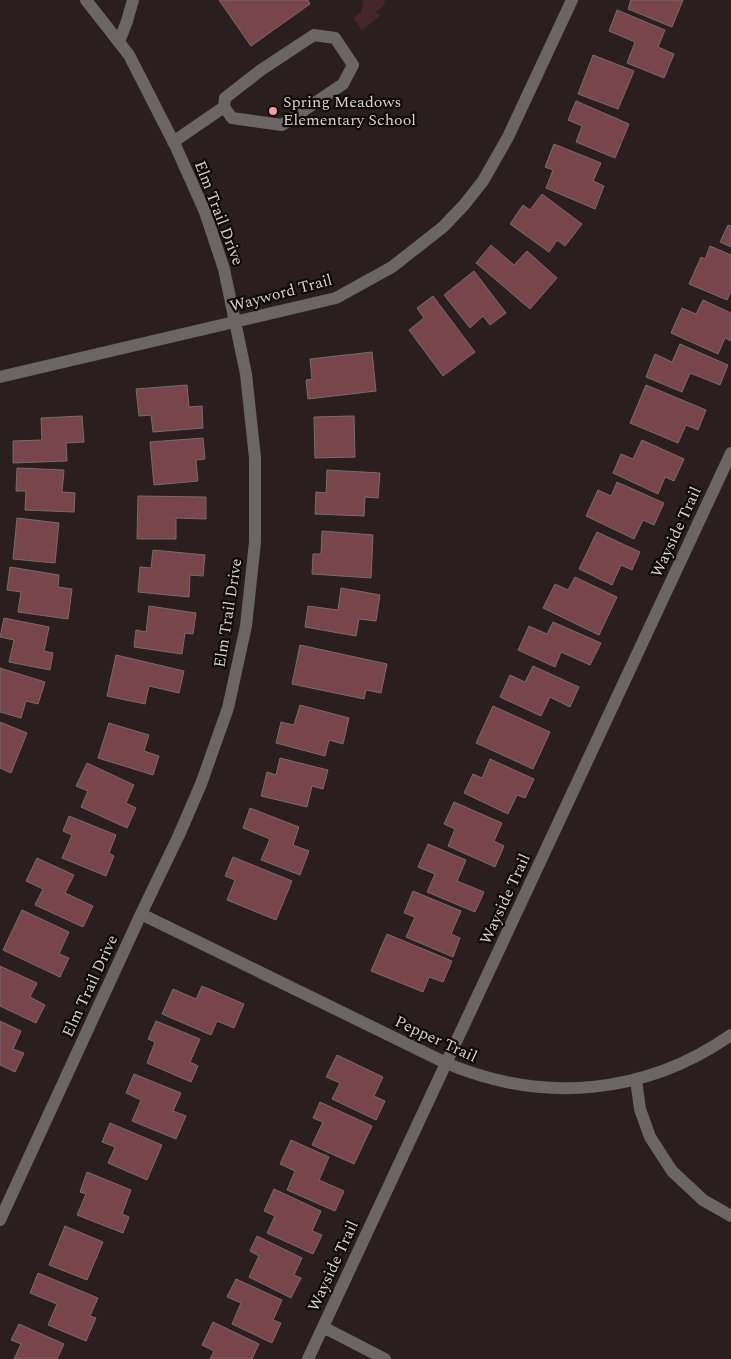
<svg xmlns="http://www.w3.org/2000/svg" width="731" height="1359" viewBox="0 0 731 1359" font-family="Spectral,serif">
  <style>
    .green { fill: #452629 }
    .building { fill: #77454a; stroke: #7a6b6c }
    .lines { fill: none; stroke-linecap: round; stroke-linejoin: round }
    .minor { stroke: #6c6565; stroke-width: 12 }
    .poi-dot { fill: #f49aa2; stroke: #0f0a0a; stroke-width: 2 }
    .labels { text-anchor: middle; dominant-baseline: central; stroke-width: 4.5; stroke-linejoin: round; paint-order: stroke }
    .poi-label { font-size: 16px; fill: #dad2d2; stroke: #0f0a0a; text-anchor: start }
    .street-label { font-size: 16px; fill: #dad2d2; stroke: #0f0a0a }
  </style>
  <rect width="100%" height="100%" fill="#2b1e1f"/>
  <path class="green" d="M 363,0 L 385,0 L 384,6 L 376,12 L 380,16 L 362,30 L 353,18 L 361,12 Z"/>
  <path class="building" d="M 219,0 L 308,0 L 310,4 L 251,46 Z
    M 631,0 L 683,0 L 672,27 L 628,9 Z
    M 617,10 L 665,30 L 658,47 L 674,54 L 664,78 L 627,63 L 635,42 L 609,31 Z
    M 593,55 L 634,71 L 618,109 L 578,94 Z
    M 576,101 L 629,124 L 615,158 L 576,142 L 582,126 L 568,120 Z
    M 554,144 L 601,163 L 593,181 L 604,186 L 595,209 L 546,188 L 553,170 L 545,167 Z
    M 542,194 L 582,224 L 565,246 L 557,240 L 549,252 L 510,224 L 523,205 L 530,210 Z
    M 728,225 L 731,226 L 731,247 L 720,242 Z
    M 491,245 L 514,265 L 527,251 L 557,278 L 530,309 L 476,263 Z
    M 710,246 L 731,255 L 731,291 L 727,300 L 689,284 L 701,257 L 705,259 Z
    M 474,271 L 506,313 L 490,325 L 483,316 L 470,328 L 444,295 Z
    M 433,296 L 475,352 L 443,376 L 409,330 L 424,318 L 417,308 Z
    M 703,300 L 731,313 L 731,341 L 725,338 L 718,354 L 671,333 L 682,308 L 696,314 Z
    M 680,344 L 728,365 L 720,385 L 690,373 L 682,392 L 646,377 L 655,354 L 672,362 Z
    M 372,352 L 376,391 L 308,399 L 306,380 L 312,379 L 310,359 Z
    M 187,385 L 189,407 L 202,406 L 203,428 L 153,432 L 151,415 L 139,416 L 136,389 Z
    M 646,385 L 706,410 L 698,430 L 686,425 L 678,443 L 630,423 Z
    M 82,416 L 84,442 L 66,443 L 67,461 L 13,463 L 13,441 L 42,440 L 41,418 Z
    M 354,416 L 355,457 L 315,458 L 314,417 Z
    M 203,438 L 205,459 L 196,460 L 198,481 L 154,485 L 150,442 Z
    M 642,440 L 684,459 L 674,481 L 665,477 L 658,494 L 613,473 L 621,454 L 633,459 Z
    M 17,468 L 64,470 L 62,492 L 75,493 L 74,512 L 25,510 L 26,491 L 16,491 Z
    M 327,470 L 380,473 L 378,498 L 365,497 L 364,516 L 315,514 L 316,492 L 326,493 Z
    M 617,482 L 664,503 L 654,525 L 643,520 L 634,539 L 586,516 L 598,490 L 611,496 Z
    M 138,496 L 206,497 L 206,519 L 176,518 L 176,539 L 137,539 Z
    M 17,518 L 59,523 L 55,563 L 13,559 Z
    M 322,531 L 373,535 L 371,578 L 312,574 L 313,554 L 321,554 Z
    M 597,532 L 640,552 L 632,570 L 621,565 L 612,585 L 579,569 Z
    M 153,550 L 205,555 L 203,576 L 190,575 L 189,597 L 138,592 L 140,567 L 151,568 Z
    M 10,567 L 59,575 L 58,587 L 72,589 L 68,619 L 18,612 L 21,592 L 7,590 Z
    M 575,577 L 617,597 L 599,635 L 543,608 L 555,584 L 568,590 Z
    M 341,588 L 380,595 L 376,621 L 359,619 L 356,636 L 305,627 L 308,606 L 338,610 Z
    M 149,606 L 196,613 L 193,634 L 185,633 L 182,654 L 134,647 L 136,630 L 146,632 Z
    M 4,618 L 49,627 L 44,651 L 53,653 L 50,670 L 9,662 L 14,640 L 0,637 Z
    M 553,622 L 601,643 L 590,665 L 561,652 L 555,667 L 518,650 L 529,626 L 547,634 Z
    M 300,645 L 387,664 L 381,693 L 366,690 L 364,699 L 292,684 Z
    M 116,655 L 184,671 L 179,693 L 149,686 L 145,704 L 107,696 Z
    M 533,666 L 579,687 L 570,707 L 550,697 L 541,716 L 500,697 L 510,675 L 525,682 Z
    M 0,668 L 45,682 L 38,704 L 26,701 L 21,718 L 0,712 Z
    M 300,705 L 349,718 L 343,744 L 329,740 L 325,756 L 276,743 L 281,722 L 294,725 Z
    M 493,706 L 550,732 L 533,769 L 476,743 Z
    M 0,722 L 27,733 L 11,773 L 0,768 Z
    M 109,723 L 149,735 L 144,751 L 159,756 L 153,775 L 98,758 Z
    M 280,758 L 328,770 L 323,789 L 312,786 L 307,807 L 261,796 L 267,772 L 276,775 Z
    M 490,759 L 534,779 L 525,798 L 517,795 L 508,814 L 464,793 L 473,774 L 482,778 Z
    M 87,763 L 134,785 L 126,803 L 136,808 L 127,828 L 81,807 L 88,791 L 76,786 Z
    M 454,802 L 502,823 L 494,841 L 504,846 L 495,867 L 448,846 L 455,829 L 444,824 Z
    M 250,808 L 299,827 L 293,845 L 309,851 L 300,875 L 261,860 L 270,839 L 243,828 Z
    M 69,816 L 116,835 L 109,853 L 114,856 L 106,876 L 62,858 L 72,835 L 63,831 Z
    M 428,844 L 466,860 L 457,881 L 484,892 L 475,912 L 427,892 L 435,874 L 418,867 Z
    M 233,857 L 292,881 L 276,920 L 227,900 L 235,880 L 225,876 Z
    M 37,858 L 74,875 L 65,893 L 93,906 L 83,927 L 35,905 L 43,889 L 26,881 Z
    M 413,891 L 461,911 L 451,934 L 460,938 L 453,957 L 406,937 L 415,917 L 404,913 Z
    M 22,910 L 69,932 L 59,954 L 69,958 L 60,977 L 3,950 Z
    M 387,934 L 452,961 L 443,982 L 429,977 L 423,992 L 371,971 Z
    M 0,966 L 37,983 L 30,997 L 45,1005 L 36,1023 L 0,1006 Z
    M 202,986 L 244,1004 L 234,1028 L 217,1021 L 211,1035 L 162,1014 L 173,989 L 196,999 Z
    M 0,1021 L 21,1031 L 13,1049 L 24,1053 L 15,1072 L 0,1065 Z
    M 156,1021 L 200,1039 L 190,1062 L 198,1066 L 191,1082 L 147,1063 L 155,1042 L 148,1039 Z
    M 337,1055 L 383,1077 L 374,1096 L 385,1101 L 376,1120 L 332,1099 L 340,1083 L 326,1077 Z
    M 134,1074 L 181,1093 L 173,1111 L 186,1116 L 176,1139 L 132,1121 L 141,1100 L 126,1093 Z
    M 320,1102 L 372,1126 L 354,1164 L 312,1145 L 323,1122 L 313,1118 Z
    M 110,1123 L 162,1145 L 147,1180 L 108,1163 L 115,1147 L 102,1142 Z
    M 291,1140 L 329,1157 L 319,1180 L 344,1191 L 335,1211 L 287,1190 L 295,1171 L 280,1164 Z
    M 87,1172 L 131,1190 L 122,1214 L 129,1217 L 123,1233 L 77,1215 L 86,1194 L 80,1192 Z
    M 274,1189 L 321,1211 L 312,1231 L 322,1235 L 313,1254 L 267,1233 L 275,1216 L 264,1211 Z
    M 65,1226 L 103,1242 L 87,1280 L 49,1265 Z
    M 257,1236 L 302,1258 L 294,1275 L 301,1278 L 291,1298 L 249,1277 L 259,1256 L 250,1251 Z
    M 38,1273 L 98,1298 L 90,1316 L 96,1318 L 86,1341 L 48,1325 L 57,1304 L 30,1293 Z
    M 236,1279 L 282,1300 L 273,1320 L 281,1323 L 272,1343 L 232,1324 L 241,1303 L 227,1297 Z
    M 213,1322 L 259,1344 L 252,1359 L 210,1359 L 214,1351 L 202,1345 Z
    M 19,1324 L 64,1344 L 57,1359 L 14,1359 L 21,1344 L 11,1340 Z"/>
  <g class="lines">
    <path class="minor" d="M 119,42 L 127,21 L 133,0
      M 173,142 L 224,107 L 225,98 L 261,70 L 314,35 L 335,38 L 353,65 L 343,84 L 282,125 L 232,118 L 224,107
      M 0,377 L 336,298 L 392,267 L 443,227 L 464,205 L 483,181 L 508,137 L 572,0
      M 141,914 L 446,1063 C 543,1104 645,1095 731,1035
      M 636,1080 L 640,1109 L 650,1137 L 672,1171 L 703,1200 L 731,1216
      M 0,1220 L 141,914 L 179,835 L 201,784 L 228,708 L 246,626 L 255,542 L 255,458 L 246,374 L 224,269 L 205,212 L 176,147 L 129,55 L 86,0
      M 323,1327 L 385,1359
      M 308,1359 L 731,453"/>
  </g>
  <circle class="poi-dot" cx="273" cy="111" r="5"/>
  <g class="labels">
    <g class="poi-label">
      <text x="283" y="102">Spring Meadows<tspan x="283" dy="18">Elementary School</tspan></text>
    </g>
    <g class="street-label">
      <text transform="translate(219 213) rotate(69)">Elm Trail Drive</text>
      <text transform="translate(281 293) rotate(-15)">Wayword Trail</text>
      <text transform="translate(676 532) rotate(-65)">Wayside Trail</text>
      <text transform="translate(228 613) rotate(-81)">Elm Trail Drive</text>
      <text transform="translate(505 899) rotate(-65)">Wayside Trail</text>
      <text transform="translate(90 986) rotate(-65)">Elm Trail Drive</text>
      <text transform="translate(436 1039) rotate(25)">Pepper Trail</text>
      <text transform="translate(333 1266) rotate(-65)">Wayside Trail</text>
    </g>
  </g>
</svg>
